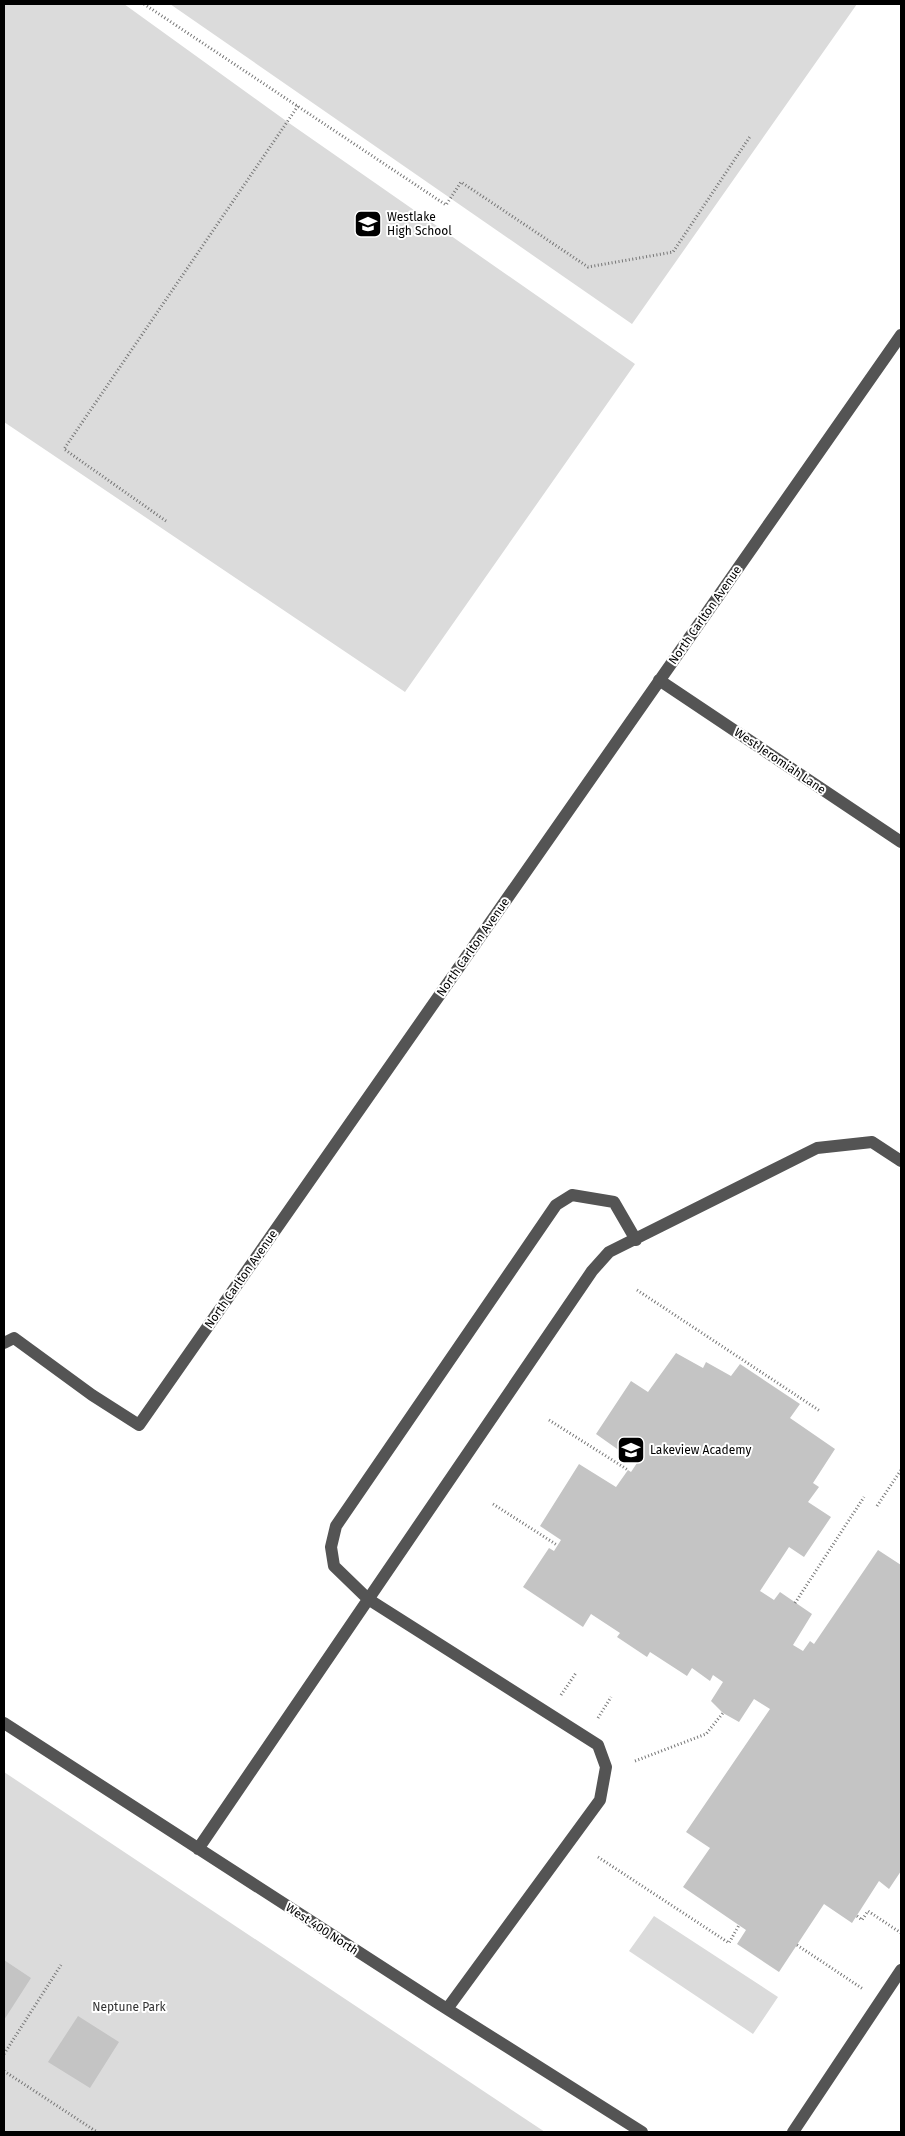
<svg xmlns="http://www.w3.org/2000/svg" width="905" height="2136" viewBox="0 0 905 2136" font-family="'Fira Sans',sans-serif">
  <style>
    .green { fill: #dbdbdb }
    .building { fill: #c4c4c4 }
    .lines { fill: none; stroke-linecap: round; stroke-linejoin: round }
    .path { stroke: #767676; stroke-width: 3; stroke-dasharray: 1 2.5; stroke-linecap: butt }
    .minor { stroke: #545454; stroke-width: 12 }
    .labels { text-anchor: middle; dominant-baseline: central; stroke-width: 4; stroke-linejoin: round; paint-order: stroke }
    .poi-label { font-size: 12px; fill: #000; stroke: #fff; text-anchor: start }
    .street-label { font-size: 12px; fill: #000; stroke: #fff }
    .park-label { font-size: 12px; fill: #323232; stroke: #fff }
  </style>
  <rect width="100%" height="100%" fill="#fff"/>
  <path class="green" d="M 4,4 L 124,4 L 289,123 L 635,364 L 405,692 L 4,422 Z
    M 170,4 L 857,4 L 632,324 Z
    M 4,1772 L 545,2132 L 4,2132 Z
    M 654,1916 L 778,1997 L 753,2034 L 629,1951 Z"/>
  <path class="building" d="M 676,1353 L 703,1368 L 706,1362 L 731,1376 L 740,1364 L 800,1404 L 790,1418 L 835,1449 L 813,1483 L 819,1487 L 808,1502 L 831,1517 L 804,1557 L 789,1547 L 760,1591 L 774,1600 L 780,1592 L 812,1614 L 793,1645 L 803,1651 L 810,1641 L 814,1644 L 878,1550 L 901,1565 L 901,1871 L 889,1889 L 879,1881 L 852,1923 L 824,1904 L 779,1972 L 737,1944 L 746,1930 L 683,1887 L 710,1848 L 686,1832 L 770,1709 L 754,1699 L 739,1722 L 723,1713 L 711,1701 L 723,1682 L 713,1675 L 710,1681 L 692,1668 L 687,1676 L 650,1652 L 647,1657 L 617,1637 L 620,1633 L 591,1614 L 583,1627 L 523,1587 L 549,1548 L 554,1551 L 561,1540 L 540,1526 L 579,1464 L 616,1487 L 628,1470 L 631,1472 L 637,1463 L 596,1434 L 631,1381 L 648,1392 Z
    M 4,1960 L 31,1978 L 4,2020 Z
    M 78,2016 L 119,2042 L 90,2088 L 48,2062 Z"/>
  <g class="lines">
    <path class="path" d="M 144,4 L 446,205 L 461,182 L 588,267 L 673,252 L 751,135
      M 166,521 L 64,449 L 298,106
      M 637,1290 L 820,1411
      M 549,1420 L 628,1470
      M 493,1504 L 557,1545
      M 877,1506 L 901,1470
      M 795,1603 L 864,1497
      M 561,1695 L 576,1673
      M 598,1718 L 611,1697
      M 635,1761 L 706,1734 L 723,1713
      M 598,1857 L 729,1943 L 739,1925
      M 857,1916 L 862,1920 L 868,1911 L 901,1933
      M 797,1945 L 863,1989
      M 4,2054 L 61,1965
      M 4,2071 L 97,2132"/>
    <path class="minor" d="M 659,680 L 901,842
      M 4,1343 L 14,1338 L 92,1395 L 139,1425 L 901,335
      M 4,1723 L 436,2002 L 642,2132
      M 198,1849 L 592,1271 L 609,1252 L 817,1148 L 872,1142 L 901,1161
      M 447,2009 L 600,1800 L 606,1767 L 598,1745 L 368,1599 L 334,1566 L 331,1547 L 336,1526 L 556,1205 L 572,1195 L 614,1202 L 636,1240
      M 793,2132 L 901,1970"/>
  </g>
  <defs>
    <g id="school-square" transform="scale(1.4375)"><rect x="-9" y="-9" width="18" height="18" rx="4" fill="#000" stroke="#fff"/><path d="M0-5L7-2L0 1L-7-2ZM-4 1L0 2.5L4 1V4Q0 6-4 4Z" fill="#fff"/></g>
  </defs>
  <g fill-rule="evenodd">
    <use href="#school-square" x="368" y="224"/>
    <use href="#school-square" x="631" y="1450"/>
  </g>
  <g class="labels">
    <g class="poi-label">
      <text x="387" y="217">Westlake<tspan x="387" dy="14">High School</tspan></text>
      <text x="650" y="1450">Lakeview Academy</text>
    </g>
    <g class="street-label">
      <text transform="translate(705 615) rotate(-55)">North Carlton Avenue</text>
      <text transform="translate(780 761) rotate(34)">West Jeromiah Lane</text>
      <text transform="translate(473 947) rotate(-55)">North Carlton Avenue</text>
      <text transform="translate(241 1279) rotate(-55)">North Carlton Avenue</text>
      <text transform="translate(322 1929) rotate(33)">West 400 North</text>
    </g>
    <g class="park-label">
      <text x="129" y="2007">Neptune Park</text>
    </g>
  </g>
  <rect width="905" height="2136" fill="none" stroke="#000000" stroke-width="10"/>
</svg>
